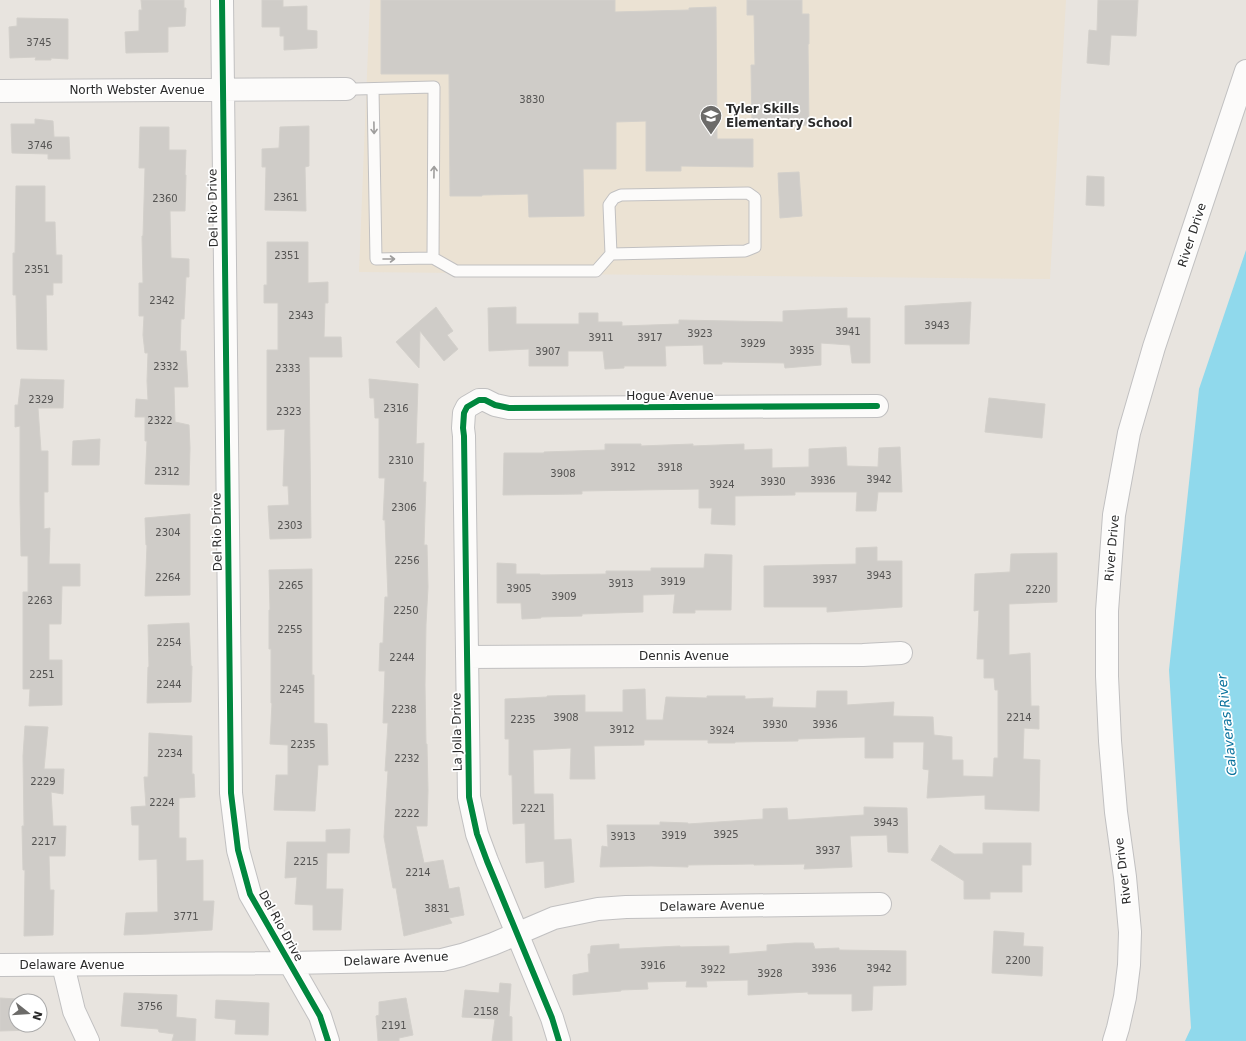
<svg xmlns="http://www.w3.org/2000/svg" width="1246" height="1041" viewBox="0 0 1246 1041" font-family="'DejaVu Sans',sans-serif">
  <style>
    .education { fill: #ebe2d3 }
    .water { fill: #90d9ec }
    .building { fill: #cfccc8; stroke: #d3d0cb }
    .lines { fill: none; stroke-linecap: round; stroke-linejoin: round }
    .lane-casing { stroke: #c1c0c1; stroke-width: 13 }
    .street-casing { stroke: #c1c0c1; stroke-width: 24 }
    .secondary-casing { stroke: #c1c0c1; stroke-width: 24 }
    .lane { stroke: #fcfbfa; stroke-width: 11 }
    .street { stroke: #fcfbfa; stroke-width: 22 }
    .secondary { stroke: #fcfbfa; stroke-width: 22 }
    .cycleway-casing { stroke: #fff; stroke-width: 8 }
    .cycleway { stroke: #00873e; stroke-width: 6 }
    .oneway { stroke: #9e9d9c }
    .labels { text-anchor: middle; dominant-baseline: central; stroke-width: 3.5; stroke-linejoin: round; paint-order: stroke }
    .number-label { font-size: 10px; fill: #545352 }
    .street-label { font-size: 12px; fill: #2a2a2a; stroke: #fff }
    .poi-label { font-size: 12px; font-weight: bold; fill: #2a2a2a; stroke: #fff; text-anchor: start }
    .water-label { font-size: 13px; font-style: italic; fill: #0a729d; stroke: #fff }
  </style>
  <rect width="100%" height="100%" fill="#e8e4df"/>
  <path class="education" d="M 370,0 L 1066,0 L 1050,279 L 359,272 Z"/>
  <path class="water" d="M 1246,250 L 1246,1041 L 1185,1041 L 1191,1028 L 1169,670 L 1199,389 Z"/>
  <path class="building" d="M 141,0 L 184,0 L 184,8 L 186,8 L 185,26 L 168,27 L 168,52 L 126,53 L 125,32 L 139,31 L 139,10 L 142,10 Z
    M 262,0 L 283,0 L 283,7 L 307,6 L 307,30 L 317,31 L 317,48 L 284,50 L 284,36 L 280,36 L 280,27 L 262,27 Z
    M 381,0 L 615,0 L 615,12 L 689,10 L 689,8 L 716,7 L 717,139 L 753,139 L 753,167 L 681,166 L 681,171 L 646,171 L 646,121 L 616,122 L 616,169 L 583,169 L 584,216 L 529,217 L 528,194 L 482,195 L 482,196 L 450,196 L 449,74 L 381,74 Z
    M 747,0 L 802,0 L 802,14 L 809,14 L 809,44 L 808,44 L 809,125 L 752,127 L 751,65 L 755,65 L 754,15 L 747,15 Z
    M 1098,0 L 1138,0 L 1136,36 L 1111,35 L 1109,65 L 1087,63 L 1089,30 L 1097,31 Z
    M 17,18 L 68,19 L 68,59 L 51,58 L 51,60 L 35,60 L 36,57 L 10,58 L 9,27 L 17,26 Z
    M 35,119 L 53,121 L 54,137 L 69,137 L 70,159 L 48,159 L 48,154 L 12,153 L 11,124 L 35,124 Z
    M 309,126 L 309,166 L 305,167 L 306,211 L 265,210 L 266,167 L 262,167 L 262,149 L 279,148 L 280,127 Z
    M 140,127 L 169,127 L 169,150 L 186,150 L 185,175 L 186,175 L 185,211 L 170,211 L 171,258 L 189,259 L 189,277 L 186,277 L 184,319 L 181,319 L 180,351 L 186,351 L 188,387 L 174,387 L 175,422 L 189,425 L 190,448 L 189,485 L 145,484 L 147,441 L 145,441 L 145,417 L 135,417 L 136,399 L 148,400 L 147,381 L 148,353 L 145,353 L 143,335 L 144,316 L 139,316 L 139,283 L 143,283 L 142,236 L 143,236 L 145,168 L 139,168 Z
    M 799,172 L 802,216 L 780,218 L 778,173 Z
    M 1087,176 L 1104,177 L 1104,206 L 1086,205 Z
    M 16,186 L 45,186 L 45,222 L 55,222 L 56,255 L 62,255 L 62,283 L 53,283 L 53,295 L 46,295 L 47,350 L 17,349 L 16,295 L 13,295 L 13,253 L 15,253 Z
    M 267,242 L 308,242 L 308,283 L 328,282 L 328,303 L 325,303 L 324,337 L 341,337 L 342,357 L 309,357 L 311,538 L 270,539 L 268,506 L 289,505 L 288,486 L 283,486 L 285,429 L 267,430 L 267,350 L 278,350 L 278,303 L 264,303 L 264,285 L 267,285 Z
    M 971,302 L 969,344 L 905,344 L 905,306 Z
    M 436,307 L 453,331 L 447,335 L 458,349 L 444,361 L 420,331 L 419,368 L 396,342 Z
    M 516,307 L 516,324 L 579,324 L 579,313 L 598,313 L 598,322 L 622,322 L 622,326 L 679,324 L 679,320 L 783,322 L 783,311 L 847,308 L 847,318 L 870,318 L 870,363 L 852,363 L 850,345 L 821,343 L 821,365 L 785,368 L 784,363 L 722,362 L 722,364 L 704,364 L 703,345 L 665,346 L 666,366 L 624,366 L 624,368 L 605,369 L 603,351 L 568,351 L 568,366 L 529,366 L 529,349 L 489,351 L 488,308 Z
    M 21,379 L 64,380 L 63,408 L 38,408 L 41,451 L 48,451 L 48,492 L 44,492 L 44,529 L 50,528 L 49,564 L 80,564 L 80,586 L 62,586 L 61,624 L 49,624 L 49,660 L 62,660 L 62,705 L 29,706 L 30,689 L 23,689 L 23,592 L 28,592 L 28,556 L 21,556 L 20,501 L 20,426 L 15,427 L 15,405 L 18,405 Z
    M 369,379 L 418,384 L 416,444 L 424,443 L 423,482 L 426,482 L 424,545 L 427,545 L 428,587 L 426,624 L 425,685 L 426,744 L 427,744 L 428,790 L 427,826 L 416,826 L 424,863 L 443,860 L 449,889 L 459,887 L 464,915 L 449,918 L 452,923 L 404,936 L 396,888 L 393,888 L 384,837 L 388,771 L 385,771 L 388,723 L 383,723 L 385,671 L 379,671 L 380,643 L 383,643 L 385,597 L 388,597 L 385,520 L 383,520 L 385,478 L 379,478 L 379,418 L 375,418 L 374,398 L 370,398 Z
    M 989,398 L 1045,404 L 1042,438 L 985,432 Z
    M 100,439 L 99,465 L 72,465 L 73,441 Z
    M 605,444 L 641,444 L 641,446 L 693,444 L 693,446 L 744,444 L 744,450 L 772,449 L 772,468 L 809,467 L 809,449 L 846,447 L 847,466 L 878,467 L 879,448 L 900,447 L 902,492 L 878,492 L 876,511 L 856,511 L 857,492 L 795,492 L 795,495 L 735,496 L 735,525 L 711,524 L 712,508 L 699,508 L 699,489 L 582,491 L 582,494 L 503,495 L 504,453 L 544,453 L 544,452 L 605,450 Z
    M 190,514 L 190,595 L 145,596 L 147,545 L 146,545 L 145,518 Z
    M 877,547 L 877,561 L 902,561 L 902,607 L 827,612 L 827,607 L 764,607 L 764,566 L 856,564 L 856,548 Z
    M 1057,553 L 1057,602 L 1009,604 L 1009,655 L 1030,653 L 1031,706 L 1039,706 L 1039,729 L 1024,728 L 1023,759 L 1040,760 L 1039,811 L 985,809 L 985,795 L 927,798 L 929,770 L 923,769 L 924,742 L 893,742 L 893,758 L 865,758 L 865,737 L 798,739 L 798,741 L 735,742 L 735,743 L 708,743 L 708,740 L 644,740 L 644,745 L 594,746 L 595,779 L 570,779 L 571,748 L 533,750 L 534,794 L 553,794 L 554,840 L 571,839 L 574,882 L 545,888 L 544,861 L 526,863 L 525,823 L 513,824 L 512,775 L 509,775 L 509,739 L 505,739 L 505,699 L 547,697 L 547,696 L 585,695 L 585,712 L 623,712 L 623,690 L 645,689 L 646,720 L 663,720 L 666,697 L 707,698 L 707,696 L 745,696 L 745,699 L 773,698 L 772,707 L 816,708 L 817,691 L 847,691 L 847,705 L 894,702 L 893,716 L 933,717 L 934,735 L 952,737 L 952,760 L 963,760 L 963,776 L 993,777 L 994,758 L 998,758 L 998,690 L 995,690 L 994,678 L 984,678 L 984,659 L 977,659 L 979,610 L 974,611 L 975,574 L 1010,572 L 1011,554 Z
    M 705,554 L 732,555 L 731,610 L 695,610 L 695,613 L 673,613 L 675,594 L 643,595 L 643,612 L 582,614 L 582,616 L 541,617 L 541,618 L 522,619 L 521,603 L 497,603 L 497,563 L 516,564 L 516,574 L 540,574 L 540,575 L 606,574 L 606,571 L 651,571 L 651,568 L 704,568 Z
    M 312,569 L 312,675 L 314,675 L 314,723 L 327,724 L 328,765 L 318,765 L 315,811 L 274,810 L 276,775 L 288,775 L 288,745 L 270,744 L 272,703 L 271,703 L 271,649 L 269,649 L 269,610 L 270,610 L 269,570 Z
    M 189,623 L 191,666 L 192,666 L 191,702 L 147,703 L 148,667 L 149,667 L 148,625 Z
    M 25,726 L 48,727 L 44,769 L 64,769 L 63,794 L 51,792 L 53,826 L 66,826 L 65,856 L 49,856 L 50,890 L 54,890 L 53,935 L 24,936 L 25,870 L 23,870 L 22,826 L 24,826 L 23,756 Z
    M 149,733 L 192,736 L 192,774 L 194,774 L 195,797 L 179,798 L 179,838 L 186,838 L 186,861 L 203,860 L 203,901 L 214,901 L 212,930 L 149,934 L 124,935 L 126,913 L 158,912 L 157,859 L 139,860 L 139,825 L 132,825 L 131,807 L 146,806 L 144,777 L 148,777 Z
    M 864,807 L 907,808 L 908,853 L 888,852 L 887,835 L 850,836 L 852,867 L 804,869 L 805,864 L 754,865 L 754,864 L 688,865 L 688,867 L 651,866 L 600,867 L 602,846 L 608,847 L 607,825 L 660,825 L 660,822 L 688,823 L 688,824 L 763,819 L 763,809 L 787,808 L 788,820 L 864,815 Z
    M 350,829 L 349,853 L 327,853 L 326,889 L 343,889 L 341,930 L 313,930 L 313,905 L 295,904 L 297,877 L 285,878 L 287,842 L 326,842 L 326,830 Z
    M 983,843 L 1031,843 L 1031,865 L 1022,865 L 1022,892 L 990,892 L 990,899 L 964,899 L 964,881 L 931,860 L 940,845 L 954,854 L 983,854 Z
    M 994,931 L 1024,933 L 1023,946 L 1043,947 L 1042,976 L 992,973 Z
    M 795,943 L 813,943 L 815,949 L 839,948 L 839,950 L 906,951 L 906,985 L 873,986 L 872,1010 L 852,1011 L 852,994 L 808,994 L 808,992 L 748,995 L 748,980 L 706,981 L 707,987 L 686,987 L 687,981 L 647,982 L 648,989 L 621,990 L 621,991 L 573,995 L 573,975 L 589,972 L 588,954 L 590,954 L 591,946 L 619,944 L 619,949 L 680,946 L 680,947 L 729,946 L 729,954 L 767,951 L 767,945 Z
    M 500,983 L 511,984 L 509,1016 L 512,1017 L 512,1041 L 492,1041 L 495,1019 L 462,1017 L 465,990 L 499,993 Z
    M 124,993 L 177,995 L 176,1017 L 196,1019 L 195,1041 L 172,1041 L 174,1034 L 159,1032 L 158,1029 L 121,1026 Z
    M 0,998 L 35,1000 L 35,1001 L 16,1001 L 16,1025 L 34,1025 L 34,1030 L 0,1031 Z
    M 406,998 L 413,1035 L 399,1038 L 399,1041 L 378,1041 L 376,1016 L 379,1015 L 379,1002 Z
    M 216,1000 L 269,1003 L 268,1035 L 235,1034 L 236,1020 L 215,1018 Z"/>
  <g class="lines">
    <g class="lane-casing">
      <path id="lane" d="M 346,89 L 355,89 L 434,87 L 433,258 L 376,259 L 373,89
        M 433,258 L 456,271 L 596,271 L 611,254 L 609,205 L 614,198 L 621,195 L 748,193 L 755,198 L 755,247 L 745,251 L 611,254"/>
    </g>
    <g class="street-casing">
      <path id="street" d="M 222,0 L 231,793 L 238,850 L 250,894 L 320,1016 L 328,1041
        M 0,91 L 346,89
        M 467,657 L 863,655 L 901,653
        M 0,965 L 289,963 L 442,960 L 462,955 L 493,944 L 554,918 L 598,909 L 626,907 L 880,904
        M 63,965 L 74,1011 L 88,1041
        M 559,1041 L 552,1018 L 487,861 L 477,834 L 469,797 L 464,436 L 463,428 L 464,413 L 467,407 L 479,400 L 485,400 L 495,405 L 509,408 L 877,406"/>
    </g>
    <g class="secondary-casing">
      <path id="secondary" d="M 1114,1041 L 1118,1028 L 1125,997 L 1129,965 L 1130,932 L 1125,877 L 1116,812 L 1110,741 L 1107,676 L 1107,611 L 1114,515 L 1129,433 L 1154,347 L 1246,71"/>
    </g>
    <use href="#lane" class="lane"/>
    <use href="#street" class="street"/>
    <use href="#secondary" class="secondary"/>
    <g class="cycleway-casing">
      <path id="cycleway" d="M 222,0 L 231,793 L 238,850 L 250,894 L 320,1016 L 328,1041
        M 559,1041 L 552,1018 L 487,861 L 477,834 L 469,797 L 464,436 L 463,428 L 464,413 L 467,407 L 479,400 L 485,400 L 495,405 L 509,408 L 877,406"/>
    </g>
    <use href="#cycleway" class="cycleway"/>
  </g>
  <defs><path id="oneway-shaft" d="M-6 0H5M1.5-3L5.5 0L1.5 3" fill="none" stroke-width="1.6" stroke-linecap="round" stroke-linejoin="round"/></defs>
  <g class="oneway">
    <use href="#oneway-shaft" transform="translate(374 128) rotate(89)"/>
    <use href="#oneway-shaft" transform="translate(434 172) rotate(-89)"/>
    <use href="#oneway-shaft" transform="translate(389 259)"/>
  </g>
  <defs>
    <g id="school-pin" transform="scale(1.15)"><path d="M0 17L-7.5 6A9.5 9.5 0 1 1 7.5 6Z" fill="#6c6b69" stroke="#fff"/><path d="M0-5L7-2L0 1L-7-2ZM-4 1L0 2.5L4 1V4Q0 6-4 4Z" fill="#fff"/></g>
  </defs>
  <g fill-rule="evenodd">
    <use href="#school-pin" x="711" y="116"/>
  </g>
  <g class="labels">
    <g class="number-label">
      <text x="39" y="42">3745</text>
      <text x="532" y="99">3830</text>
      <text x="40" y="145">3746</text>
      <text x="286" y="197">2361</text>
      <text x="165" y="198">2360</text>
      <text x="287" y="255">2351</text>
      <text x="37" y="269">2351</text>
      <text x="162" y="300">2342</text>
      <text x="301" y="315">2343</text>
      <text x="937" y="325">3943</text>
      <text x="848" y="331">3941</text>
      <text x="700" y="333">3923</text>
      <text x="601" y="337">3911</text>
      <text x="650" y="337">3917</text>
      <text x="753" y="343">3929</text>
      <text x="802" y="350">3935</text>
      <text x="548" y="351">3907</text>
      <text x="166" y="366">2332</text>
      <text x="288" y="368">2333</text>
      <text x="41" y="399">2329</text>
      <text x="396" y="408">2316</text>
      <text x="289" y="411">2323</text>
      <text x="160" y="420">2322</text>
      <text x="401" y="460">2310</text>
      <text x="623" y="467">3912</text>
      <text x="670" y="467">3918</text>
      <text x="167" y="471">2312</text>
      <text x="563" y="473">3908</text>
      <text x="879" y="479">3942</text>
      <text x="823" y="480">3936</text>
      <text x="773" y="481">3930</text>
      <text x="722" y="484">3924</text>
      <text x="404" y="507">2306</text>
      <text x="290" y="525">2303</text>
      <text x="168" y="532">2304</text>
      <text x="407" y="560">2256</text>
      <text x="879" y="575">3943</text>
      <text x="168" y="577">2264</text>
      <text x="825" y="579">3937</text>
      <text x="673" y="581">3919</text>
      <text x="621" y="583">3913</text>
      <text x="291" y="585">2265</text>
      <text x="519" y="588">3905</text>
      <text x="1038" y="589">2220</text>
      <text x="564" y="596">3909</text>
      <text x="40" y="600">2263</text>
      <text x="406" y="610">2250</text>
      <text x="290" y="629">2255</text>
      <text x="169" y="642">2254</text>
      <text x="402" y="657">2244</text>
      <text x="42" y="674">2251</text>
      <text x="169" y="684">2244</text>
      <text x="292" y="689">2245</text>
      <text x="404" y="709">2238</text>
      <text x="566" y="717">3908</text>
      <text x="1019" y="717">2214</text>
      <text x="523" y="719">2235</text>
      <text x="775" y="724">3930</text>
      <text x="825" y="724">3936</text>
      <text x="622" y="729">3912</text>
      <text x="722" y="730">3924</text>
      <text x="303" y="744">2235</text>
      <text x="170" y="753">2234</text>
      <text x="407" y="758">2232</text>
      <text x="43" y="781">2229</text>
      <text x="162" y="802">2224</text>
      <text x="533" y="808">2221</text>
      <text x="407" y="813">2222</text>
      <text x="886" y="822">3943</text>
      <text x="726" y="834">3925</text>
      <text x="674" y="835">3919</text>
      <text x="623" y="836">3913</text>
      <text x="44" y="841">2217</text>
      <text x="828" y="850">3937</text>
      <text x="306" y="861">2215</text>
      <text x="418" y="872">2214</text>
      <text x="437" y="908">3831</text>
      <text x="186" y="916">3771</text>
      <text x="1018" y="960">2200</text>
      <text x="653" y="965">3916</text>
      <text x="824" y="968">3936</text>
      <text x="879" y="968">3942</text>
      <text x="713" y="969">3922</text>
      <text x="770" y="973">3928</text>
      <text x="150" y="1006">3756</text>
      <text x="486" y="1011">2158</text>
      <text x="394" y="1025">2191</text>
    </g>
    <g class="street-label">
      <text x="137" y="90">North Webster Avenue</text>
      <text transform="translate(213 208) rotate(-91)">Del Rio Drive</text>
      <text transform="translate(1192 235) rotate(-72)">River Drive</text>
      <text x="670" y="396">Hogue Avenue</text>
      <text transform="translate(217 532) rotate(-91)">Del Rio Drive</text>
      <text transform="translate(1112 548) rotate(-85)">River Drive</text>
      <text x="684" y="656">Dennis Avenue</text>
      <text transform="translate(457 732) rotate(-91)">La Jolla Drive</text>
      <text transform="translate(1123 871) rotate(-97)">River Drive</text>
      <text transform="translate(712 906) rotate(-1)">Delaware Avenue</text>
      <text transform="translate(281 926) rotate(61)">Del Rio Drive</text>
      <text transform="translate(396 959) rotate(-3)">Delaware Avenue</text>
      <text x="72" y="965">Delaware Avenue</text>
    </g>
    <g class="poi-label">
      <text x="726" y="109">Tyler Skills<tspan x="726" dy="14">Elementary School</tspan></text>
    </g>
    <g class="water-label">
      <text transform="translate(1227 725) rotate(-96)">Calaveras River</text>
    </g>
  </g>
  <g transform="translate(28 1013) rotate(107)"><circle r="19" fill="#ffffff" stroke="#aaaaaa"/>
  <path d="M0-3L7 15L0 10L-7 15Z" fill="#6c6b69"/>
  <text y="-6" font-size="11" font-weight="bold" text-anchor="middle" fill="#2a2a2a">N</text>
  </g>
</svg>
